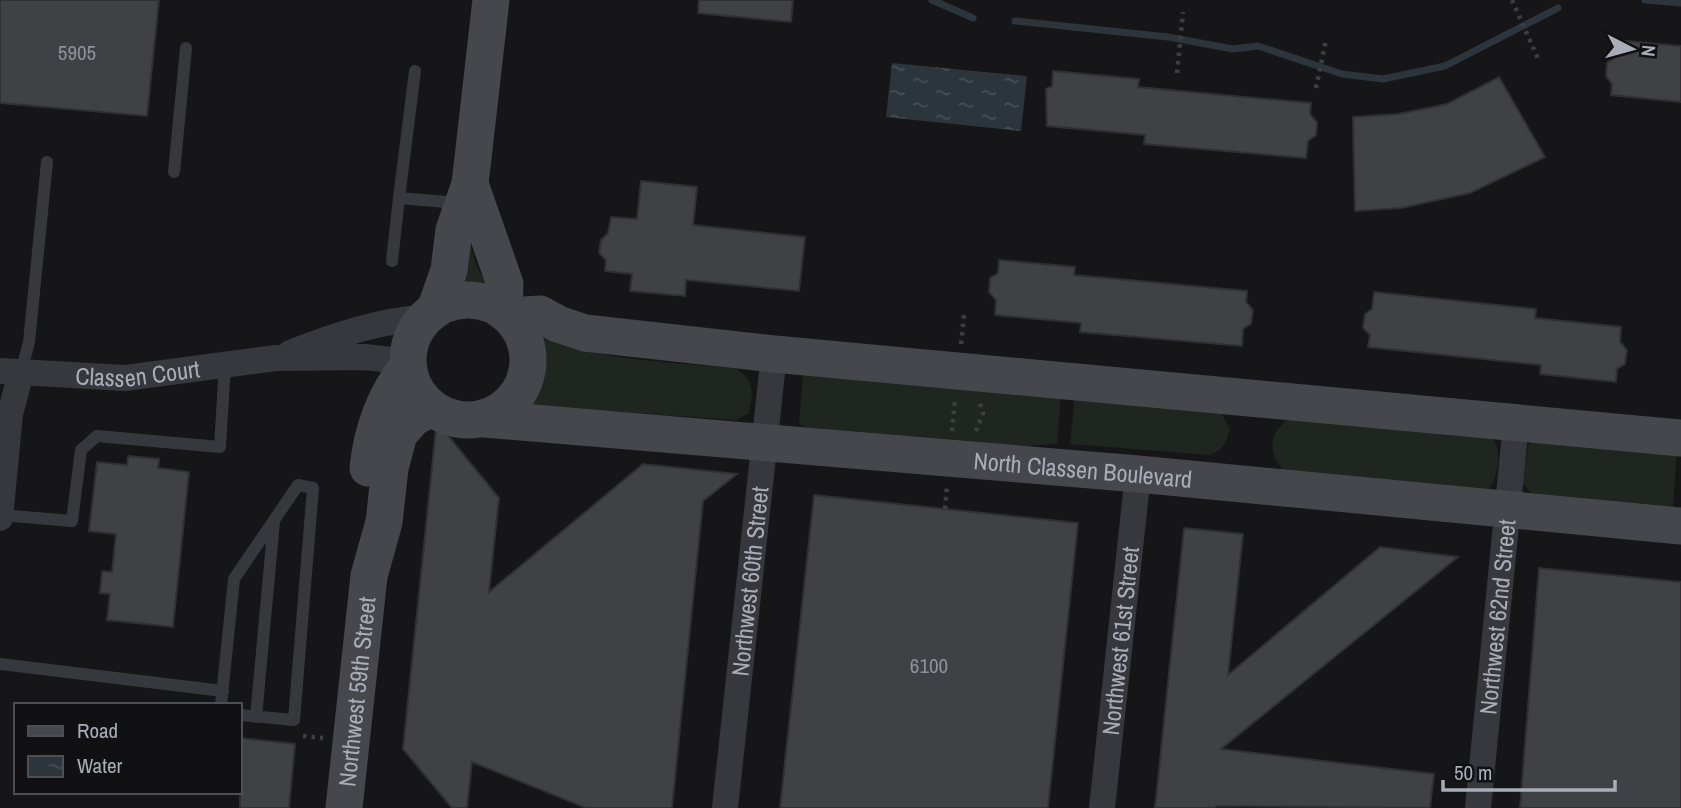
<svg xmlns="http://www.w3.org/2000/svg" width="1681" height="808" viewBox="0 0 1681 808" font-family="'Archivo Narrow',sans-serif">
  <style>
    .grass { fill: #1e261f }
    .water { fill: url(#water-ripples) }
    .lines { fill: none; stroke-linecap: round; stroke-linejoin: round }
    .stream { stroke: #2c353c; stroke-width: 7 }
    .building { fill: #404145; stroke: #303034; stroke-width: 2 }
    .path { stroke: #3d3f44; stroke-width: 4.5; stroke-dasharray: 3.5 5; stroke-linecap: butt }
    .lane { stroke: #37383d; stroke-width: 12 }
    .street { stroke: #37383d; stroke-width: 26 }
    .secondary { stroke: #45474d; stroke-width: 37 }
    .labels { text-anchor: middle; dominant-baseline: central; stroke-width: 6; stroke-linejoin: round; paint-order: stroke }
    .number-label { font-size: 21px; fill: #8e929b }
    .street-label { font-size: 24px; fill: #a8adb8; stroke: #111113 }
  </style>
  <defs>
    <pattern id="water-ripples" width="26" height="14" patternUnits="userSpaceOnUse" patternTransform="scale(1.75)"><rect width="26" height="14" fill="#2c353c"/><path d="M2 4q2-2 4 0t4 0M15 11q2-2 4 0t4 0" fill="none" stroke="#485056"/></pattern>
  </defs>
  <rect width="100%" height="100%" fill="#161618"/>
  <path class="grass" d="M 470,242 L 476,265 L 491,293 L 475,288 L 458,289 Z
    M 535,334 C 596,362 671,361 737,369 C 755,382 754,394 748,414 L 735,420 L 526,405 C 539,382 544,358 535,334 Z
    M 810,372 L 1061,395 L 1057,444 L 988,448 L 811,430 L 799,424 L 803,375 Z
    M 1075,395 L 1220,411 L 1230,429 C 1226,442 1223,451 1209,455 L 1070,444 Z
    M 1292,417 L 1493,438 C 1503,453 1498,475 1489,489 L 1285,472 C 1266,454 1269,429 1292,417 Z
    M 1534,441 L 1677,451 L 1673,508 L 1535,497 L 1523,484 L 1528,445 Z"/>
  <path class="water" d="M 892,63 L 1027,76 L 1021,131 L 886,117 Z"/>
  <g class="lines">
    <path class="stream" d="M 932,0 L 973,18
      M 1645,0 L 1681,3
      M 1015,21 L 1168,37 L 1233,49 L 1258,46 L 1342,74 L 1383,79 L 1445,66 L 1558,8"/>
  </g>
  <path class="building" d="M 0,0 L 159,0 L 147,116 L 0,103 Z
    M 699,0 L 793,0 L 791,22 L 698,13 Z
    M 1616,40 L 1681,46 L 1681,102 L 1611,95 L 1612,84 L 1606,76 L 1607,63 L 1615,57 Z
    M 1053,71 L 1139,79 L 1138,87 L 1311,103 L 1310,114 L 1317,122 L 1316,135 L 1308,141 L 1306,158 L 1144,144 L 1145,135 L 1047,126 L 1046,89 L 1052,86 Z
    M 1499,77 L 1545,157 L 1470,193 L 1401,208 L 1355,211 L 1353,117 L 1398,114 L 1447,104 Z
    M 641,181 L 697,187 L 693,225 L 805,237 L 799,291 L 686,280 L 685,296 L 630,291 L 632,274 L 605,271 L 606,260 L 599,253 L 601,240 L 608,233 L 611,217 L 637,219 Z
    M 999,260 L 1075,267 L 1074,275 L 1247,291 L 1246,302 L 1253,310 L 1251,324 L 1243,329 L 1242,346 L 1080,332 L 1081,323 L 995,315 L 996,300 L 989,292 L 990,278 L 998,273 Z
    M 1374,292 L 1536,309 L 1535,318 L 1621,327 L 1620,342 L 1627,350 L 1625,364 L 1617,369 L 1616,382 L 1540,374 L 1541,365 L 1368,347 L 1370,335 L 1363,328 L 1365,314 L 1372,309 Z
    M 441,427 L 499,498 L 489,592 L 643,464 L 737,474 L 703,501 L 672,808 L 586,808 L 472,762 L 467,808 L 452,808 L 403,749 L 436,429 Z
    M 128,456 L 159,459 L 158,468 L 189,472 L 173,627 L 107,620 L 110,594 L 100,593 L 102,571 L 112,572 L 116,534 L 89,531 L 97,462 L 127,465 Z
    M 814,495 L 1078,523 L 1048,808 L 780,808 Z
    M 1184,528 L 1243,534 L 1228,675 L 1380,547 L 1458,557 L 1221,749 L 1434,774 L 1430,808 L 1216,806 L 1216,808 L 1155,808 Z
    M 1539,568 L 1681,582 L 1681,808 L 1520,808 Z
    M 240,738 L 295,744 L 289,808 L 240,808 Z"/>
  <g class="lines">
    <path class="path" d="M 1512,0 L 1539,61
      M 1177,73 L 1183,12
      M 1316,88 L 1326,40
      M 961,344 L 964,315
      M 952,431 L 955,398
      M 976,431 L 983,413 L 979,401
      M 945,509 L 947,485
      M 303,736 L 323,738"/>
    <path class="lane" d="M 174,172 L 186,48
      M 399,198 L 415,71
      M 392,261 L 399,198 L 459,203
      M 21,373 L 29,342 L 47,162
      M 0,515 L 72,521 L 81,450 L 97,436 L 220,447 L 225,365
      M 0,664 L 223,691
      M 221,705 L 234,579 L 298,485 L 313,488 L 294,720 L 240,715
      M 256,717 L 274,521"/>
    <g class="street">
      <path d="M 290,353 C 336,335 378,321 427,317"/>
      <path id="s1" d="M 0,371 L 125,378 L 276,358 L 365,357 L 409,362"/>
      <path d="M 0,518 L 10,414 L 21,373"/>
      <path id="s2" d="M 725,808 L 774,354"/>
      <path id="s3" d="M 1102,808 L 1138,474"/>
      <path id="s4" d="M 1478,808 L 1516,424"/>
    </g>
    <g class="secondary">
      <path d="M 470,184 L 505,284 L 504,312"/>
      <circle cx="468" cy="360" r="60"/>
      <path d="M 435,310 L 449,270 L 454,230 L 470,184 L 491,0"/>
      <path d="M 509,316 L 540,314 L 558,324 L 585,333 L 774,354 L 1681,438"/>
      <path id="s5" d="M 485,419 L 1138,474 L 1681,526"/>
      <path d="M 368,468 C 372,430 384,396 408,366"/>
      <path id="s6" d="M 344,808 L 369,576 L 384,522 L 390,468 L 399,434 L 413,418 L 431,408"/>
    </g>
  </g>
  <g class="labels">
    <g class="number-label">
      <text x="77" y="52">5905</text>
      <text x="929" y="665">6100</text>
    </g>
    <g class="street-label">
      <text stroke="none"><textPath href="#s1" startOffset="138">Classen Court</textPath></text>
      <text stroke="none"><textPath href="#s5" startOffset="600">North Classen Boulevard</textPath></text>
      <text stroke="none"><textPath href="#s2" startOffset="228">Northwest 60th Street</textPath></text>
      <text stroke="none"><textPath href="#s4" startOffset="192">Northwest 62nd Street</textPath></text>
      <text stroke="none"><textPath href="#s3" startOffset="168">Northwest 61st Street</textPath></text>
      <text stroke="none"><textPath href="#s6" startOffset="117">Northwest 59th Street</textPath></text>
    </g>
  </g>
  <rect x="14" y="703" width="228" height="91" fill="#111113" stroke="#4d4f55" stroke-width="2"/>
  <rect x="28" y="726" width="35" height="10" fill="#45474d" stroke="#4d4f55" stroke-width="2"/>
  <text x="77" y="738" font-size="21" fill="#a8adb8">Road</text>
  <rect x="28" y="756" width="35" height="21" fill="url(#water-ripples)" stroke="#4d4f55" stroke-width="2"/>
  <text x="77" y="773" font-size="21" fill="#a8adb8">Water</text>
  <g transform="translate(1632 49) rotate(96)" stroke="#111113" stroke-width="5" paint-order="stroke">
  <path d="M0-5L12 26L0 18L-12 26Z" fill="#a8adb8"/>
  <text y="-10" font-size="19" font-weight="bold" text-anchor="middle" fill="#a8adb8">N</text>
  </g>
  <path d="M1443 780v10h172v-10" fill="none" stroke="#a8adb8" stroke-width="3.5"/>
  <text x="1454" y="780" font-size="21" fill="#a8adb8" stroke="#111113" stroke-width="5" paint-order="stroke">50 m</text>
</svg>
